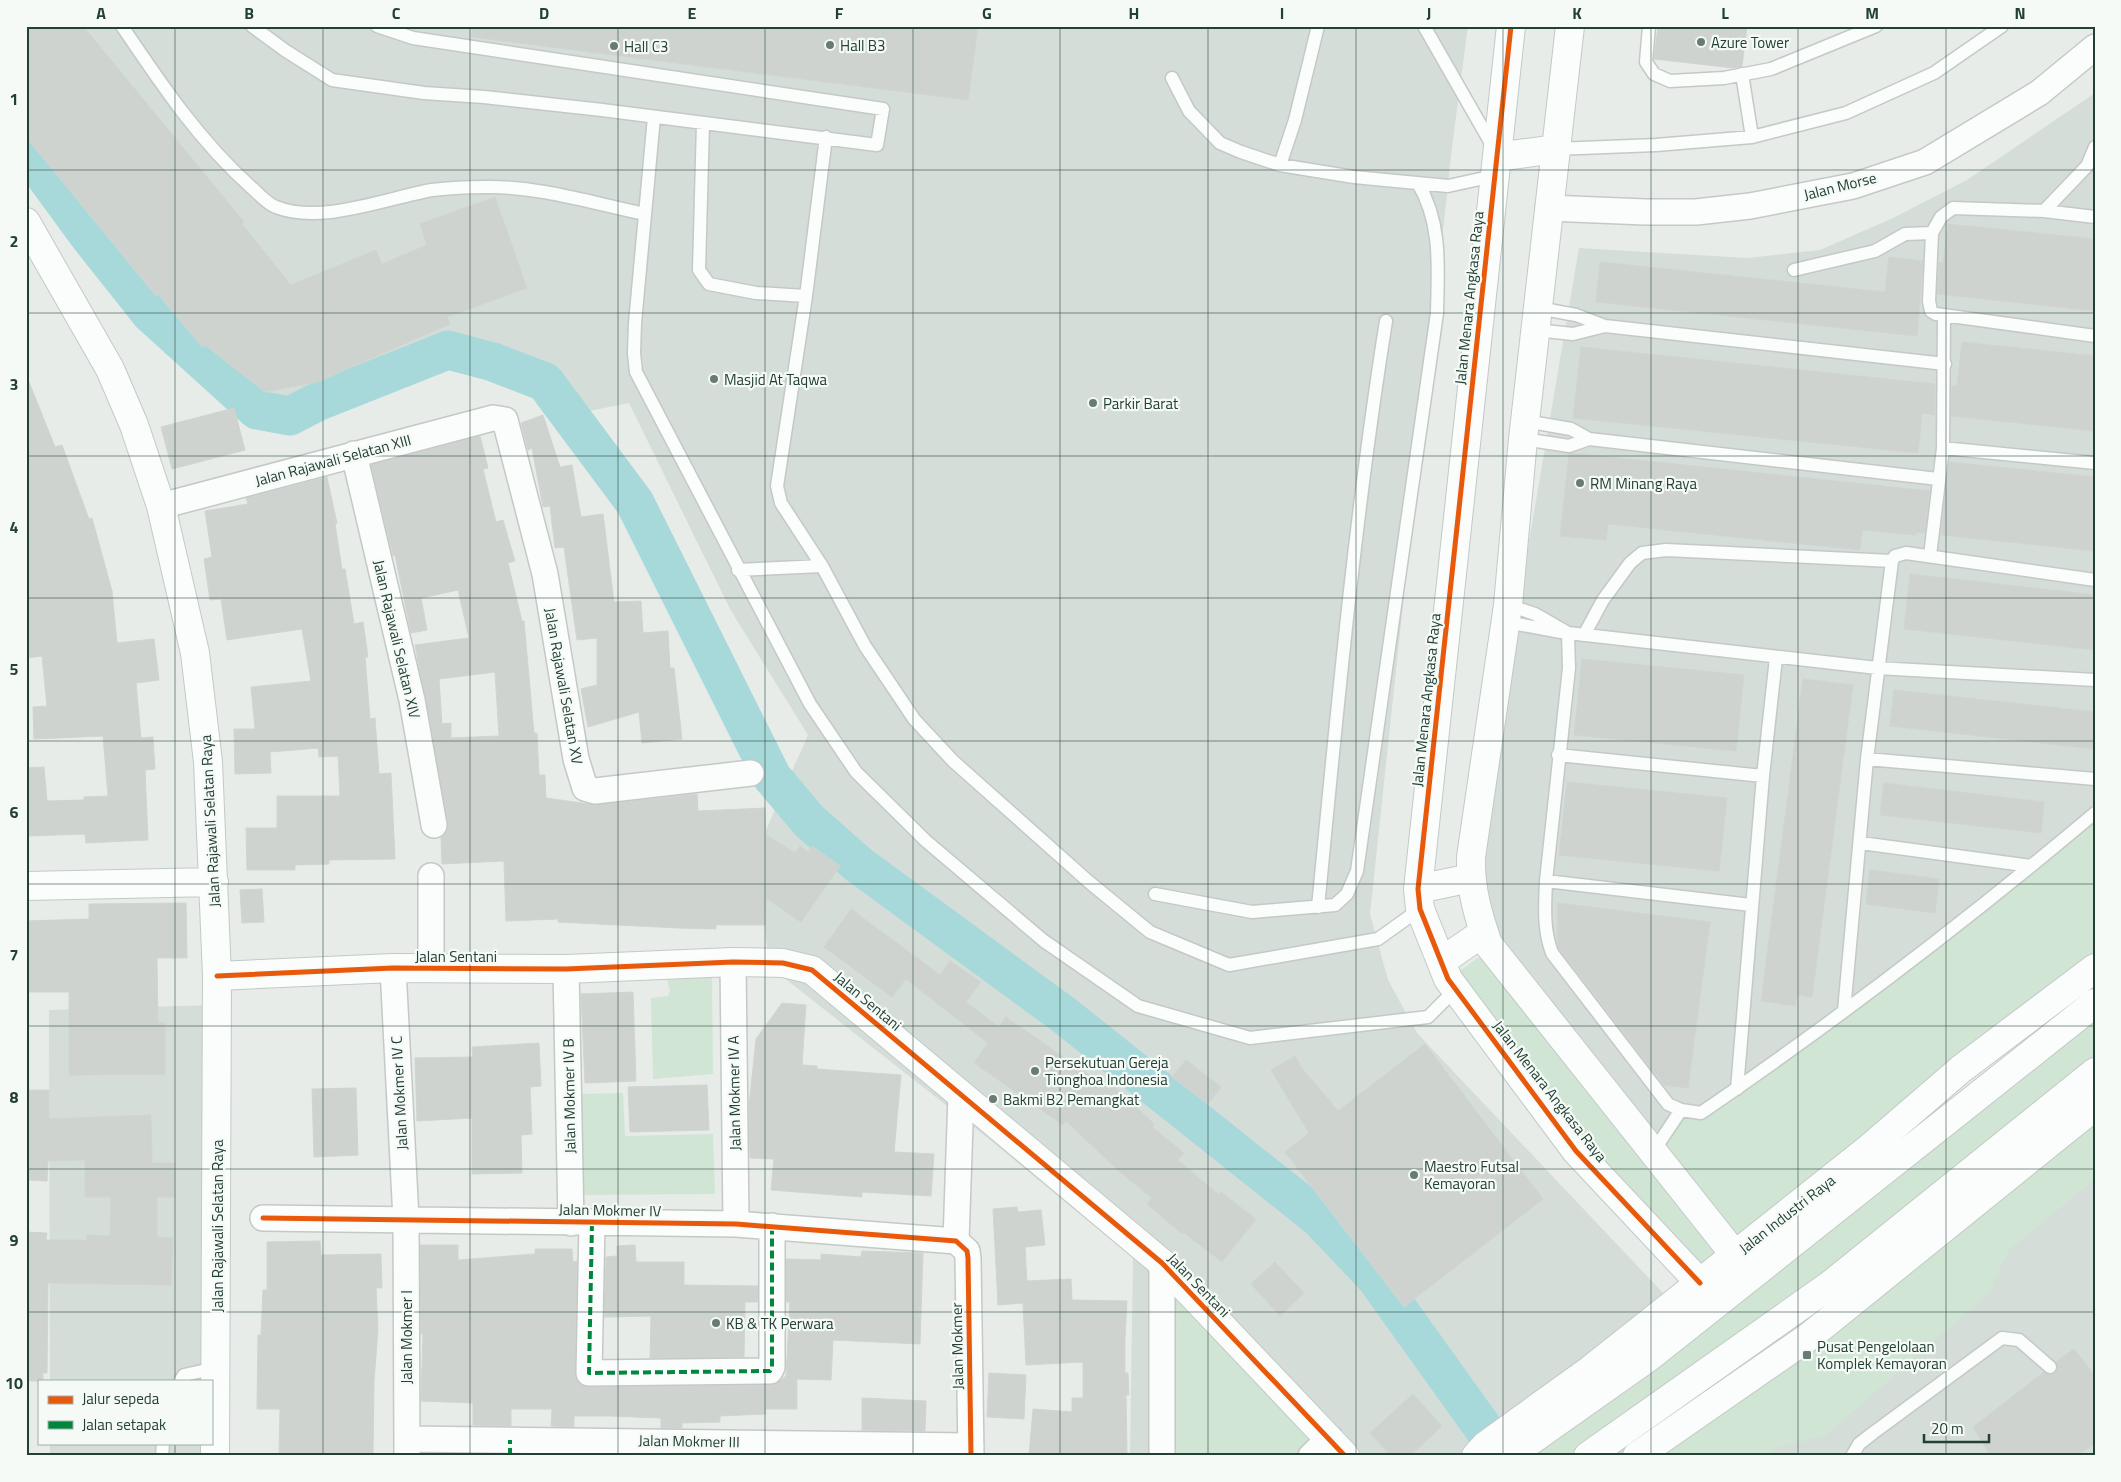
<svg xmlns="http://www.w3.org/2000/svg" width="2121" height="1482" viewBox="0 0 2121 1482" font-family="'Titillium Web',sans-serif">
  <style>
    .built { fill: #d5ddd8 }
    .green { fill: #d0e5d4 }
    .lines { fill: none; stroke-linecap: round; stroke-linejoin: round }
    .river { stroke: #a8d9da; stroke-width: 39 }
    .building { fill: #ced3d0; stroke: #d0d5d2; fill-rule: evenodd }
    .lane-casing { stroke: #c4c9c6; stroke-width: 15 }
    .street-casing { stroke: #c4c9c6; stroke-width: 28 }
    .secondary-casing { stroke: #c2cac6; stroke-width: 30 }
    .lane { stroke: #fbfcfc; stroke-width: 12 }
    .street { stroke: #fbfcfc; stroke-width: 25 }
    .secondary { stroke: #fbfcfc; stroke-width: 28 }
    .quiet { stroke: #00873e; stroke-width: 4; stroke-dasharray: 8 4; stroke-linecap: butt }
    .cycleway-casing { stroke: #f5faf7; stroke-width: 8 }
    .cycleway { stroke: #e8590c; stroke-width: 5 }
    .grid { fill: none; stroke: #234034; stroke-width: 1; stroke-opacity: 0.55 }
    .poi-dot { fill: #687c73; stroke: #f5faf7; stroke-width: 2 }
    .labels { text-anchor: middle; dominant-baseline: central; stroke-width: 4.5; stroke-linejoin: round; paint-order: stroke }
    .poi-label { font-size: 15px; fill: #234034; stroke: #f5faf7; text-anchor: start }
    .street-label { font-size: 15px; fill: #234034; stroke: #f5faf7 }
    .neatline { fill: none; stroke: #234034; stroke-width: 2 }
    .grid-label { font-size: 16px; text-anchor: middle; font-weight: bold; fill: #234034 }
  </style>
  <rect width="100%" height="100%" fill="#e7ece9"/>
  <path class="built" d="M 26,26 L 1468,26 L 1452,147 L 1370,914 L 1388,980 L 1417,1033 L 1768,1404 L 2095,1118 L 2095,1456 L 1130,1456 L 1133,1258 L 984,1135 L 769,966 L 757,850 L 808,735 L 730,609 L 629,403 L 569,415 L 545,382 L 493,362 L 448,350 L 290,416 L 254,407 L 150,313 L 26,152 Z
    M 2095,93 L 2095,970 L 1735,1255 L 1489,944 L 1472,877 L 1579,248 L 1747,258 L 1820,250 L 1893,218 L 1967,180 Z
    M 214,1005 L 223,1456 L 50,1456 L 50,1443 L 211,1443 L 211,1381 L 50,1381 L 49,1010 Z"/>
  <path class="green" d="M 2095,813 L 2095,969 L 1700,1283 L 1451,977 L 1489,950 L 1653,1152 L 1682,1112 L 1701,1114 Z
    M 665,974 L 712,977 L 713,1074 L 653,1079 L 651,998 L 668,996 L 670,990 Z
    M 2095,1003 L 2095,1071 L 1588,1456 L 1509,1456 Z
    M 623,1093 L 625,1136 L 713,1134 L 715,1194 L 577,1195 L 579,1094 Z
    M 2095,1108 L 2095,1179 L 2009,1250 L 1988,1294 L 1826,1435 L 1776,1448 L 1769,1456 L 1637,1456 Z
    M 1177,1299 L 1311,1438 L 1292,1456 L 1173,1456 Z"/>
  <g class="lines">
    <path class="river" d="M 26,150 L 89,236 L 150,313 L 257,410 L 290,416 L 317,402 L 448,350 L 493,362 L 545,382 L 635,503 L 772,777 L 809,821 L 859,865 L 1064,1015 L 1319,1218 L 1375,1277 L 1486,1432 L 1512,1456"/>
  </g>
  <path class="building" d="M 26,26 L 83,26 L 244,222 L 242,224 L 291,285 L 376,250 L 382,264 L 427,245 L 420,224 L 495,197 L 527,288 L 447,317 L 450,324 L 317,382 L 265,392 L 205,345 L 202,347 L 158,294 L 156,296 L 26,137 Z
    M 473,26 L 978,26 L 968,100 L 472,37 Z
    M 1658,26 L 1747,26 L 1742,66 L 1734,68 L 1654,59 Z
    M 1948,224 L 2095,239 L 2095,311 L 1937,294 L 1939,262 L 1943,263 Z
    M 1889,257 L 1923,261 L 1917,336 L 1596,302 L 1600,262 L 1885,292 Z
    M 1962,342 L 2095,356 L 2095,431 L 1951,416 L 1952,386 L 1957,386 Z
    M 1581,347 L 1935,384 L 1935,415 L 1922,413 L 1918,453 L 1573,418 Z
    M 27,377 L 55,447 L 62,445 L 89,519 L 92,518 L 112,591 L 117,643 L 154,639 L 159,680 L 136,683 L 141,738 L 153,737 L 155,769 L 145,770 L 148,840 L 86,843 L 85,834 L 28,836 L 26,768 L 44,767 L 47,801 L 84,800 L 84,797 L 108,796 L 103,736 L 34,739 L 33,707 L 47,706 L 42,656 L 26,658 Z
    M 234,408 L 245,450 L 172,469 L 161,427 Z
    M 543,415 L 560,467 L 572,465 L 581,517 L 603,514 L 614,602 L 641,601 L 643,633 L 668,631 L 670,668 L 674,668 L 682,739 L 642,743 L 639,712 L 588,727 L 581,689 L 597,685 L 597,638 L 577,640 L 564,547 L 555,548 L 550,506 L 543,507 L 532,448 L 528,450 L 521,423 Z
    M 480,436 L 488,468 L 483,469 L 496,522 L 503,520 L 515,561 L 508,563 L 522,621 L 524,621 L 534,733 L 537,733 L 539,775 L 545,775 L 546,798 L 596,805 L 697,794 L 698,811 L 765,808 L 766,835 L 795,853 L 800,846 L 808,852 L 812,846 L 840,866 L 801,922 L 766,898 L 765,925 L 716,925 L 716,929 L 679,928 L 558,922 L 558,919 L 506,921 L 504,861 L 442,864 L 441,837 L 447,830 L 448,823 L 415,645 L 469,638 L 458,590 L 421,598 L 427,630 L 411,633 L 395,555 L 393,556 L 371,465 ZM 495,672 L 499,736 L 451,738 L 451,723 L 442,724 L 439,679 Z
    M 1572,453 L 1930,491 L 1925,533 L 1916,532 L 1916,535 L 1862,530 L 1860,550 L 1608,524 L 1606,540 L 1560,536 L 1569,454 Z
    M 1949,462 L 2095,477 L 2095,551 L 1941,535 Z
    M 327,477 L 337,523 L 335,524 L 342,569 L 345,569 L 354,624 L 363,622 L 368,657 L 365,657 L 370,719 L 375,718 L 379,774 L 391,773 L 395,859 L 329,860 L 329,864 L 295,865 L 295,870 L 247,870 L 246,828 L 277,828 L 277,796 L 340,796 L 338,756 L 319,757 L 318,748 L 270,752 L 271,773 L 235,774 L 234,729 L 255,729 L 251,687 L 311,681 L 302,629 L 227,640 L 221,599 L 210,600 L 204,559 L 212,557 L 205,511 L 248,504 L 246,498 Z
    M 1910,574 L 2095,595 L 2095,650 L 1904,629 Z
    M 1582,659 L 1744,675 L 1736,751 L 1574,735 Z
    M 1803,679 L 1853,685 L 1812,997 L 1797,995 L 1795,1006 L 1761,1001 Z
    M 1894,690 L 2095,712 L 2095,749 L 1890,726 Z
    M 1567,782 L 1727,798 L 1719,871 L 1559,855 Z
    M 1884,783 L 2044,802 L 2041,833 L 1880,815 Z
    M 1870,870 L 1939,879 L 1935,913 L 1866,904 Z
    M 262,889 L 264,922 L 242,923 L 240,890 Z
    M 186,903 L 187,958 L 157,958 L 158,1023 L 165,1023 L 165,1074 L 69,1075 L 69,992 L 26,992 L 26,921 L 89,919 L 89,904 Z
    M 1558,903 L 1710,922 L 1688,1088 L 1664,1085 L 1559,949 L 1557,941 Z
    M 851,909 L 940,975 L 950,961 L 981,982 L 966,1002 L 999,1027 L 1006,1017 L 1109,1089 L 1113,1085 L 1154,1124 L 1152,1127 L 1184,1153 L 1178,1160 L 1219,1195 L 1221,1192 L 1256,1219 L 1222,1262 L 1183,1232 L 1182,1234 L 1147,1204 L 1152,1198 L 1120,1172 L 1066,1121 L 1063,1125 L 974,1063 L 988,1043 L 906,979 L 892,997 L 824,947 Z
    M 633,992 L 636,1081 L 585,1083 L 581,994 Z
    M 782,1003 L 806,1005 L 802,1065 L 817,1066 L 817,1069 L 901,1075 L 894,1152 L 934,1154 L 931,1196 L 862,1192 L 862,1197 L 771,1190 L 774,1159 L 750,1158 L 749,1106 L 756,1039 Z
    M 539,1043 L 541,1086 L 530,1087 L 532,1134 L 521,1135 L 522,1173 L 472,1174 L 472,1118 L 417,1121 L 415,1058 L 473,1057 L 472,1047 Z
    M 1425,1044 L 1543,1199 L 1404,1307 L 1285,1152 L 1309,1133 L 1271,1070 L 1295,1056 L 1301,1067 L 1338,1111 Z
    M 1186,1060 L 1221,1087 L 1208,1104 L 1172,1077 Z
    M 707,1085 L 709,1130 L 630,1132 L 628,1087 Z
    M 356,1088 L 358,1155 L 314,1157 L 312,1089 Z
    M 26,1090 L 49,1090 L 49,1119 L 151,1115 L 152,1163 L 175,1163 L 175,1197 L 157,1197 L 157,1237 L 173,1238 L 171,1285 L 48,1283 L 47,1373 L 43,1373 L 43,1381 L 26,1381 L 26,1232 L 47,1233 L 46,1240 L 87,1240 L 87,1235 L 110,1236 L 111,1197 L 85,1197 L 85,1160 L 48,1161 L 47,1181 L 26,1180 Z
    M 1017,1207 L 1018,1212 L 1041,1210 L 1045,1245 L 1025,1247 L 1027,1281 L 1071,1279 L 1072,1300 L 1127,1301 L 1125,1337 L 1125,1373 L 1128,1373 L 1129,1395 L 1126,1395 L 1127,1456 L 1029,1456 L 1033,1409 L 1072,1412 L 1072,1398 L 1083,1398 L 1083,1362 L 1026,1365 L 1023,1303 L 998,1305 L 993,1209 Z
    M 320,1241 L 321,1255 L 381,1254 L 382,1288 L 376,1288 L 378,1330 L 374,1381 L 373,1456 L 279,1456 L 280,1409 L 257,1409 L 258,1335 L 261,1335 L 263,1290 L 267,1290 L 267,1242 Z
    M 420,1245 L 458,1245 L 458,1260 L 535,1254 L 535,1249 L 572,1249 L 573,1262 L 577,1261 L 575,1373 L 577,1381 L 589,1387 L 770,1385 L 777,1383 L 786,1376 L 790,1302 L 786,1302 L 786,1259 L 821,1260 L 821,1254 L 861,1257 L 862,1251 L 923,1253 L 920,1344 L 833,1340 L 831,1380 L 797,1379 L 797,1409 L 765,1409 L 766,1414 L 720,1416 L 720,1422 L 682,1423 L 682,1428 L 661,1428 L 661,1418 L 611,1416 L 574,1416 L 574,1427 L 551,1426 L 552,1409 L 511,1409 L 511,1426 L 473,1425 L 473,1403 L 421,1401 L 423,1334 L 421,1334 Z
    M 635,1245 L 636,1262 L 684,1262 L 684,1285 L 758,1286 L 758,1302 L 745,1302 L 744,1357 L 650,1358 L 651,1316 L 604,1317 L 606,1257 L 617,1256 L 617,1246 Z
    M 1275,1262 L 1304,1293 L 1280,1316 L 1251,1284 Z
    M 2074,1349 L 2095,1376 L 2095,1443 L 2077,1456 L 1991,1456 L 1973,1427 L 2044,1372 L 2049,1375 L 2056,1373 L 2058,1368 L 2056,1362 Z
    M 989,1373 L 1026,1375 L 1024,1419 L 987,1417 Z
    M 1413,1394 L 1442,1426 L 1410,1456 L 1391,1456 L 1370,1433 Z
    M 862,1398 L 926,1401 L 925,1431 L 862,1430 Z"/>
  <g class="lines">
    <g class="lane-casing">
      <path id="lane" d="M 122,26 C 161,84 200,142 252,188 C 259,194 267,204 276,207 C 321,225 387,198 432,190 C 449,188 468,187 485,187 C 539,186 592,203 645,214
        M 252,26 L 286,51 L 332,80 L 424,93 L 484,97 L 602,110 L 877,145 L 883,109 L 413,38 L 377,26
        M 1424,26 L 1492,145
        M 1649,26 L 1646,62 L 1654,74 L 1670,81 L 1724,78 L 1771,69 L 1876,26
        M 1742,74 L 1752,137
        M 1172,78 L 1189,111 L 1220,143 L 1241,152 L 1280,165 L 1354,177 L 1448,186 L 1489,177 L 1494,181
        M 654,117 L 635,323 L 634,353 L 636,372 L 810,704 L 856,772 L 926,841 L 1044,941 L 1138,1006 L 1250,1038 L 1428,1017 L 1456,989
        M 703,123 L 699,270 L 709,284 L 756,293 L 806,296 L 777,486 L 781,503 L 822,566 L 865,646 L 914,719 L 953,761 L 1089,882 L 1150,932 L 1229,965 L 1378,939 L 1420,909
        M 1555,149 L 1656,145 L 1752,137 L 1846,113 L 1934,73 L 2002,26
        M 1280,165 L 1295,120 L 1318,26
        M 2044,211 L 2087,166 L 2095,147
        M 2095,217 L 2044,211 L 1953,208 L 1941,217 L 1932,233 L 1929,301 L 1931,311 L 1936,314 L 2095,336
        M 1794,270 L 1875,251 L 1905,234 L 1932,233
        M 806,296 L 826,137
        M 1538,308 L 1576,315 L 1605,326 L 1945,364
        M 1535,330 L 1573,334 L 1605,326
        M 1525,421 L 1571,429 L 1589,439 L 1938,479
        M 1523,439 L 1569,446 L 1589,439
        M 1943,448 L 2095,463
        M 1930,556 L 1943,448 L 1944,316
        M 738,570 L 822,566
        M 1508,605 L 1535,614 L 1568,633
        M 1506,622 L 1561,632
        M 1584,635 L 1603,600 L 1630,563 L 1642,553 L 1666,550 L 1892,561
        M 2095,680 L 1877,668 L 1568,633 L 1569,668 L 1546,881 C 1545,906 1543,929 1552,953 L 1668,1104 L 1681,1110 L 1701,1113 C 1837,1020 1969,919 2095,813
        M 1558,755 L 1763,776
        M 1867,759 L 2095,779
        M 1861,843 L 2031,866
        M 1546,881 L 1751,905
        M 1155,894 L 1252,912 L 1335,905 L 1347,894 L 1357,871 L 1437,313 C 1438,267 1442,224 1418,183
        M 1318,907 C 1337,711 1355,515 1386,321
        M 1844,1011 L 1867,759 L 1892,561 L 1895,556 L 1906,553 L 2095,580
        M 1737,1089 L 1763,776 L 1776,658
        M 1653,1152 L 1681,1110
        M 180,1381 L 184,1375 L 216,1368
        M 162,1456 L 163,1443
        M 1852,1456 L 1859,1444 L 1873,1433 L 2002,1338 L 2019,1340 L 2050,1367"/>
    </g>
    <g class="street-casing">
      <path id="street" d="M 1548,208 L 1645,212 L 1696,212 L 1750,206 L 1853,186 L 1925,162 L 2039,93 L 2095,47
        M 354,454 L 412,700 L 434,825
        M 161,506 L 493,418 L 505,420 L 545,574 L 576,759 L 585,788 L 595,791 L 751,773
        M 733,962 L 736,1224
        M 393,968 L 406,1219 L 407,1456
        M 431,968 L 431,876
        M 566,969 L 571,1223
        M 263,1218 L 736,1224 L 956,1241 L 967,1251 L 968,1258 L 971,1456
        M 592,1223 L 589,1373 L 770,1371 L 772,1367 L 772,1226
        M 956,1241 L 961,1095
        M 407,1439 L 971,1446
        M 1162,1456 L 1162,1263
        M 1311,1456 L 1330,1438"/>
    </g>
    <g class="secondary-casing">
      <path id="secondary" d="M 1511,26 L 1418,889 L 1420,909 L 1448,979 L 1576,1151 L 1700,1283
        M 1570,26 L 1523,439 L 1508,605 L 1471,857 C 1470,888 1478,915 1488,944 L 1735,1255
        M 1497,157 L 1555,149
        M 26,222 L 110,369 L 134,425 L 161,506 L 195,653 L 208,762 L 217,976 L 215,1456
        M 26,886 L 214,882
        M 1418,889 L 1471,878
        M 1442,961 L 1484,932
        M 217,976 L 393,968 L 566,969 L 733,962 L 783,963 L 812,970 L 1162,1263 L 1345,1456
        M 1476,1456 L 1486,1445 L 1590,1370 L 1867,1150 L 1961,1069 L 2095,968
        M 1509,1456 L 1649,1357 L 2095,1003
        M 1588,1456 L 1830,1285 L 2095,1072
        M 1637,1456 L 1810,1336 L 2095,1106"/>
    </g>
    <use href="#lane" class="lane"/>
    <use href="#street" class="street"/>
    <use href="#secondary" class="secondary"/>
    <path class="quiet" d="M 592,1223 L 589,1373 L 770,1371 L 772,1367 L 772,1226
      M 510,1456 L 510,1440"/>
    <g class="cycleway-casing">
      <path id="cycleway" d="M 1511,26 L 1418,889 L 1420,909 L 1448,979 L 1576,1151 L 1700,1283
        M 217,976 L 393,968 L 566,969 L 733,962 L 783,963 L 812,970 L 1162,1263 L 1345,1456
        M 263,1218 L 736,1224 L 956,1241 L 967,1251 L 968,1258 L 971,1456"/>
    </g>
    <use href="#cycleway" class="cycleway"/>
  </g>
  <path class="grid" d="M 175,26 L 175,1381M 323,26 L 323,1456M 470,26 L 470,1456M 618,26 L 618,1456M 765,26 L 765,1456M 913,26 L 913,1456M 1060,26 L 1060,1456M 1208,26 L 1208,1456M 1356,26 L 1356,1456M 1503,26 L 1503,1456M 1651,26 L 1651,1456M 1798,26 L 1798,1456M 1946,26 L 1946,1456M 26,170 L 2095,170M 26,313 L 2095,313M 26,456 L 2095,456M 26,598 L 2095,598M 26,741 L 2095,741M 26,884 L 2095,884M 26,1026 L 2095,1026M 26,1169 L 2095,1169M 26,1312 L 2095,1312M 175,1443 L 175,1456"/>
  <g class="poi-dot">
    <circle cx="1701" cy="42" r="5"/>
    <circle cx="830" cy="45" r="5"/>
    <circle cx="614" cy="46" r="5"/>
    <circle cx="714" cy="379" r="5"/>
    <circle cx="1093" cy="403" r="5"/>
    <circle cx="1580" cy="483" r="5"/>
    <circle cx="1035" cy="1071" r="5"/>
    <circle cx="993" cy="1099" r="5"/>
    <circle cx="1414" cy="1175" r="5"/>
    <circle cx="716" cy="1323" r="5"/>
    <rect x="1802" y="1350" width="10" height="10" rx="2.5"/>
  </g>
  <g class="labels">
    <g class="poi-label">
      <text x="1711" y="42">Azure Tower</text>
      <text x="840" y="45">Hall B3</text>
      <text x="624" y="46">Hall C3</text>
      <text x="724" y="379">Masjid At Taqwa</text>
      <text x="1103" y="403">Parkir Barat</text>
      <text x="1590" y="483">RM Minang Raya</text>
      <text x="1045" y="1062">Persekutuan Gereja<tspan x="1045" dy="17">Tionghoa Indonesia</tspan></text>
      <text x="1003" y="1099">Bakmi B2 Pemangkat</text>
      <text x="1424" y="1166">Maestro Futsal<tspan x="1424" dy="17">Kemayoran</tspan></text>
      <text x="726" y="1323">KB &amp; TK Perwara</text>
      <text x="1817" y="1346">Pusat Pengelolaan<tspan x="1817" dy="17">Komplek Kemayoran</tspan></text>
    </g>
    <g class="street-label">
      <text transform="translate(1840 186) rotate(-14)">Jalan Morse</text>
      <text transform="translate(1469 298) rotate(-84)">Jalan Menara Angkasa Raya</text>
      <text transform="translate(333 460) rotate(-15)">Jalan Rajawali Selatan XIII</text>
      <text transform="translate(397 639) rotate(77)">Jalan Rajawali Selatan XIV</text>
      <text transform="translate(564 686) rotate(80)">Jalan Rajawali Selatan XV</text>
      <text transform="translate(1426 700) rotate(-84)">Jalan Menara Angkasa Raya</text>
      <text transform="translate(210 821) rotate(-93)">Jalan Rajawali Selatan Raya</text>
      <text x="456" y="956">Jalan Sentani</text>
      <text transform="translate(868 1001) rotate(40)">Jalan Sentani</text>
      <text transform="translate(1550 1091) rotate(52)">Jalan Menara Angkasa Raya</text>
      <text transform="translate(399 1093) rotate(-93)">Jalan Mokmer IV C</text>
      <text transform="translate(734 1093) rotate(-91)">Jalan Mokmer IV A</text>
      <text transform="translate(569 1096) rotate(-91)">Jalan Mokmer IV B</text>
      <text transform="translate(610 1210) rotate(1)">Jalan Mokmer IV</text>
      <text transform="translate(1787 1214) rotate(-38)">Jalan Industri Raya</text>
      <text transform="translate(217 1226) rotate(-90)">Jalan Rajawali Selatan Raya</text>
      <text transform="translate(1199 1285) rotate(46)">Jalan Sentani</text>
      <text transform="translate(406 1337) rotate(-90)">Jalan Mokmer I</text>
      <text transform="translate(957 1346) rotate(-91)">Jalan Mokmer</text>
      <text transform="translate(689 1441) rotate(1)">Jalan Mokmer III</text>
    </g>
  </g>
  <rect width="2121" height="1482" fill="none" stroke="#f5faf7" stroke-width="55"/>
  <rect x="38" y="1380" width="175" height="65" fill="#f5faf7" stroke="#a1b0a9"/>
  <rect x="48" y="1396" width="25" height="8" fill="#e8590c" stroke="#a1b0a9"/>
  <text x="82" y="1404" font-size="15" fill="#234034">Jalur sepeda</text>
  <rect x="48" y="1421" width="25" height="8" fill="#00873e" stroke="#a1b0a9"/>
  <text x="82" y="1430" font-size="15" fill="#234034">Jalan setapak</text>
  <path d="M1924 1434v8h65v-8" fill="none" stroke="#234034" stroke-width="2.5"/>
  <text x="1931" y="1434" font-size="15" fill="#234034" stroke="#f5faf7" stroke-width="4" paint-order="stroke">20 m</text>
  <rect x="28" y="28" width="2066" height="1426" class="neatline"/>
  <g class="grid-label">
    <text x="101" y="19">A</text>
    <text x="249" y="19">B</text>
    <text x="396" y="19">C</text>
    <text x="544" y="19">D</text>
    <text x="692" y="19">E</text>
    <text x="839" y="19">F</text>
    <text x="987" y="19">G</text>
    <text x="1134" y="19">H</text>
    <text x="1282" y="19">I</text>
    <text x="1429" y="19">J</text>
    <text x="1577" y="19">K</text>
    <text x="1725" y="19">L</text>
    <text x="1872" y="19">M</text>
    <text x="2020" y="19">N</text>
    <text x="14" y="105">1</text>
    <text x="14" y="247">2</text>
    <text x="14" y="390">3</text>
    <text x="14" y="533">4</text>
    <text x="14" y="675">5</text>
    <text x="14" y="818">6</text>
    <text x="14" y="961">7</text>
    <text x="14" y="1103">8</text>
    <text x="14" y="1246">9</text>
    <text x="14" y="1389">10</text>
  </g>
</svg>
